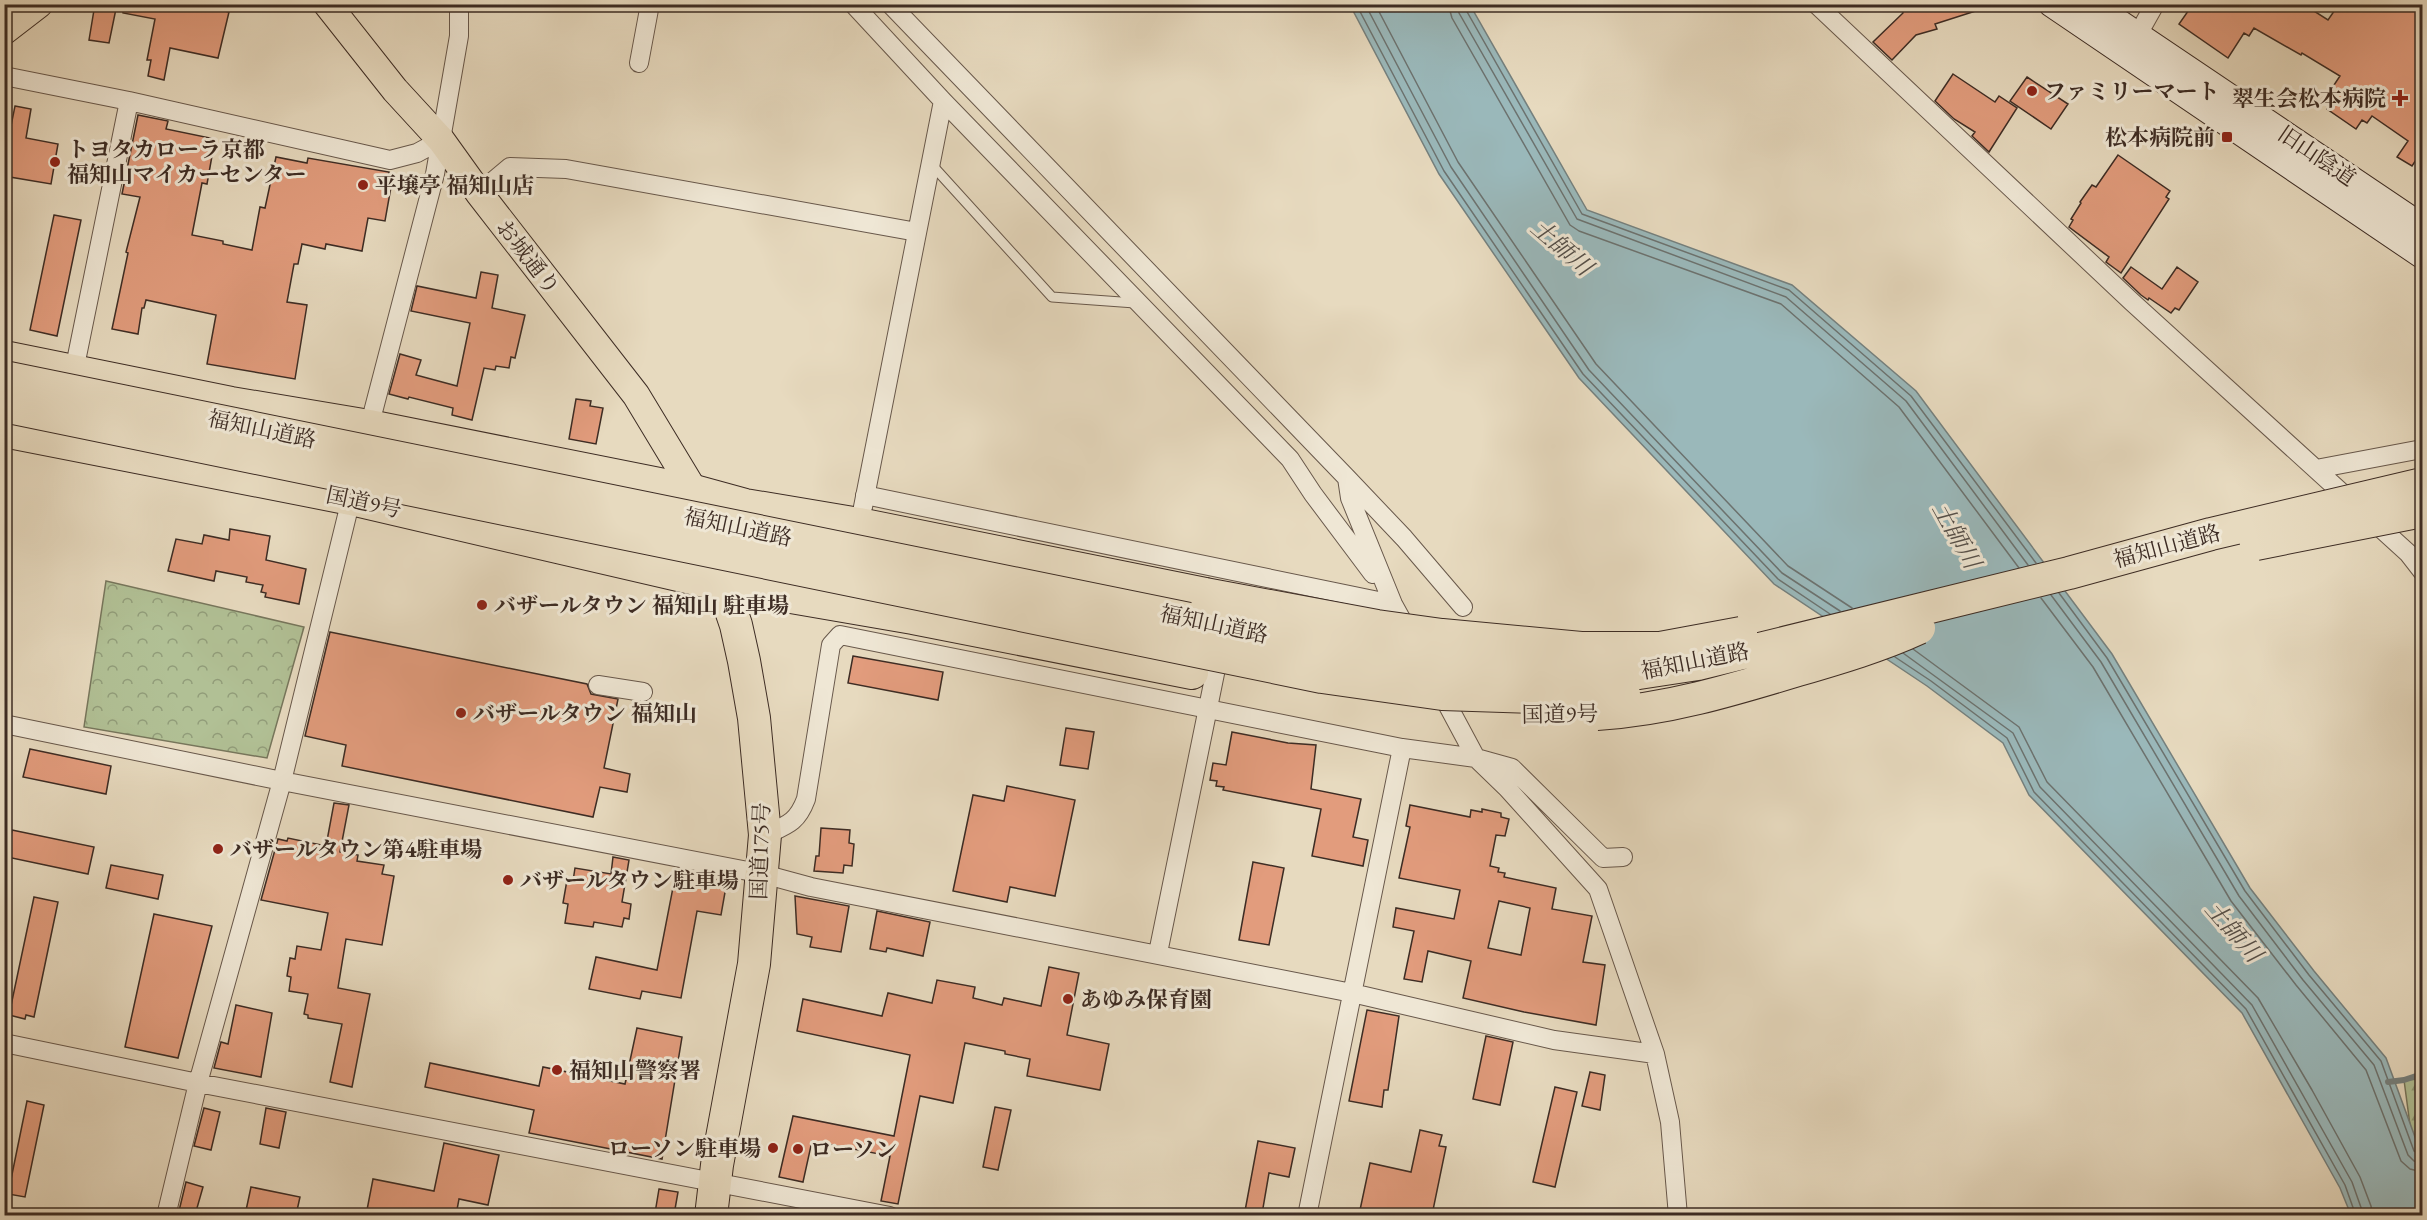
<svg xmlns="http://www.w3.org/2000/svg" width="2427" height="1220" viewBox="0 0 2427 1220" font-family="'EB Garamond','Noto Serif JP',serif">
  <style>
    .forest { fill: url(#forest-firs); stroke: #77765c; stroke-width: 1.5 }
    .park { fill: url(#park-crowns); stroke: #77765c; stroke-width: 1.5 }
    .water { fill: #9ab8ba; stroke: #75807e; stroke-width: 1.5 }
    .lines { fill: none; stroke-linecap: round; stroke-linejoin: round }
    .shore { stroke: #6c726f; stroke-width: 1.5 }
    .stream { stroke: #75807e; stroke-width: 6 }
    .building { fill: #e29c7d; stroke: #3d2c24; stroke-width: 1.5; fill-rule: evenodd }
    .lane-casing { stroke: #68584b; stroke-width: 11 }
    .street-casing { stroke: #68584b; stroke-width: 20 }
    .secondary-casing { stroke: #3d2c24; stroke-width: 28 }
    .primary-casing { stroke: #3d2c24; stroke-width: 29 }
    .highway-casing { stroke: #3d2c24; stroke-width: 34 }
    .lane { stroke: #efe7d5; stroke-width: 9 }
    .street { stroke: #efe7d5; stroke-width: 18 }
    .secondary { stroke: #efe7d5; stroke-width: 26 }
    .primary { stroke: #e7dabf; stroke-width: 27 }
    .highway { stroke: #e7dabf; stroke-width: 32 }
    .highway-bridge-casing { stroke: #3d2c24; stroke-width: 34; stroke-linecap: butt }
    .highway-bridge { stroke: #e7dabf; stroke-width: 32 }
    .poi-dot { fill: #8f2418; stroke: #efe7d5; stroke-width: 2 }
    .labels { text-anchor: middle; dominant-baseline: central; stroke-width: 6; stroke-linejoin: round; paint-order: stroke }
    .poi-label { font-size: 22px; font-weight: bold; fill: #3d2c24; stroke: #efe7d5; text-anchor: start }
    .street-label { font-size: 22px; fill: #3d2c24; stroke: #efe7d5 }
    .water-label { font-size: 24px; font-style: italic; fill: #544f4a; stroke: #efe7d5 }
  </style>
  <defs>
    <pattern id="forest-firs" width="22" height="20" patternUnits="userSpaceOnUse" patternTransform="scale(1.5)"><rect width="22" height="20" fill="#b1c095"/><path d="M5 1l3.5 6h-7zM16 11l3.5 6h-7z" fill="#919c79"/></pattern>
    <pattern id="park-crowns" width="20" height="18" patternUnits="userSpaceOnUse" patternTransform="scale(1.5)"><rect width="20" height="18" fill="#b1c095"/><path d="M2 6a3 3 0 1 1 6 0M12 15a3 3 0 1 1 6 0" fill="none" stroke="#919c79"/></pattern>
  </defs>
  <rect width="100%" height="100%" fill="#e7dabf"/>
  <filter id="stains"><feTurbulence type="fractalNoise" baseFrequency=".00333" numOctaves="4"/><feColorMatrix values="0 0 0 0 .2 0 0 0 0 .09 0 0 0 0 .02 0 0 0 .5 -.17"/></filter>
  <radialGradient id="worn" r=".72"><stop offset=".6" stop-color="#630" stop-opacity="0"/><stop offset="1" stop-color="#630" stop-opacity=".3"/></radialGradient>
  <path class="forest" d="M 2422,1079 L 2422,1215 L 2404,1080 Z"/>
  <path class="park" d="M 106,581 L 304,627 L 267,758 L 84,727 Z"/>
  <path class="water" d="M 1350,5 L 1470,5 L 1587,210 L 1792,285 L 1916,391 L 2112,654 L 2250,888 L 2314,971 L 2386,1058 L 2422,1156 L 2422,1215 L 2351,1215 L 2340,1188 L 2242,1013 L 2029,795 L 2003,743 L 1927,686 L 1774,584 L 1579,378 L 1439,174 Z"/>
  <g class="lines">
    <path class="shore" d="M 1356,4 L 1444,171 L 1583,374 L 1778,579 L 1830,614
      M 1365,4 L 1451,167 L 1589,370 L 1782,573 L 1840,611
      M 1375,4 L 1458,162 L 1596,364 L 1788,566 L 1852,608
      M 1448,4 L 1452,18 L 1570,225 L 1579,231 L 1781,304 L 1899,407 L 2019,568
      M 1457,4 L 1459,13 L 1577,219 L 1786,297 L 1906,401 L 2028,565
      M 1465,4 L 1466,10 L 1582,214 L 1789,290 L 1911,396 L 2036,563
      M 2059,593 L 2107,658 L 2245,891 L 2309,975 L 2381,1061 L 2414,1151 L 2422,1155
      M 2051,595 L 2101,662 L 2239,896 L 2303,980 L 2374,1065 L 2408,1155 L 2414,1161 L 2422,1163
      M 2041,598 L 2093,667 L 2231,901 L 2296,985 L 2366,1070 L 2401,1161 L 2410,1169 L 2422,1172
      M 1913,649 L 2019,727 L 2047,782 L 2258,998 L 2312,1090 L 2360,1177 L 2371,1206 L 2373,1216
      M 1903,653 L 2013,733 L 2040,787 L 2252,1005 L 2352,1182 L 2364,1216
      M 1895,657 L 1931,681 L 2007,738 L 2034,792 L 2246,1009 L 2345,1185 L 2356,1216"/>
    <path class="stream" d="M 2388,1082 L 2404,1080 L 2422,1074"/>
  </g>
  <path class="building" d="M 95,4 L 117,4 L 109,43 L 89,40 Z
    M 123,4 L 195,4 L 229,12 L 218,58 L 170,48 L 164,80 L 148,76 L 151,60 L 147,60 L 155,19 L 123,13 Z
    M 1903,4 L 1984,4 L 1985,8 L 1935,24 L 1937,29 L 1916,35 L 1892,60 L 1873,42 L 1903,13 Z
    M 2193,4 L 2303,4 L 2328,20 L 2339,4 L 2422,4 L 2422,151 L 2412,166 L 2397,157 L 2408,141 L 2372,116 L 2367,123 L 2362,120 L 2356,129 L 2327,109 L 2336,95 L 2330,91 L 2340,76 L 2302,53 L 2301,55 L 2254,28 L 2249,36 L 2244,33 L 2228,58 L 2179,24 Z
    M 1953,74 L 1995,102 L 1999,96 L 2017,108 L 1989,152 L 1972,136 L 1975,132 L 1954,119 L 1935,101 Z
    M 2027,77 L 2068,104 L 2051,129 L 2010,101 Z
    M 15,106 L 31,109 L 26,138 L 58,144 L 51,184 L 4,176 L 4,160 Z
    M 138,115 L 168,121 L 166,129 L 215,139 L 207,184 L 202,183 L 192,235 L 223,241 L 223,244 L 252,250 L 260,207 L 265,208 L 276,157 L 307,163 L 308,158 L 389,172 L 386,186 L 391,187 L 385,221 L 368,218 L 362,251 L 326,244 L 325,249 L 302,244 L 298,264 L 294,264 L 287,302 L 307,305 L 295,379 L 207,364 L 216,315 L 146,300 L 144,308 L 142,308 L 138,334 L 112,329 L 128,253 L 126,252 L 140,197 L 122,194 Z
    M 2118,155 L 2170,191 L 2166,197 L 2169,199 L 2121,273 L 2106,262 L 2109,257 L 2069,227 L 2073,220 L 2071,219 L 2081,203 L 2080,202 L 2092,185 L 2096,187 Z
    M 54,215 L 81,220 L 57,336 L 30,330 Z
    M 2131,267 L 2162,289 L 2177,267 L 2198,282 L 2179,310 L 2175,308 L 2171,313 L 2149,298 L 2148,300 L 2141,295 L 2123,278 Z
    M 481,272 L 498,275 L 492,308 L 525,315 L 515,358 L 511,357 L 509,368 L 496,366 L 495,370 L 484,368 L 472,420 L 452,415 L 453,408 L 409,397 L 408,399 L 389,394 L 400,354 L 421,360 L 416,375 L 457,386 L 470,323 L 411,311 L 417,286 L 476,298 Z
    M 576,399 L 591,401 L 590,406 L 603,408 L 596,444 L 569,439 Z
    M 230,529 L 270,536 L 266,560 L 306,569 L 299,604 L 265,597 L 266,593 L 261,592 L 263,585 L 246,582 L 247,577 L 216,571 L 214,581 L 168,571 L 176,539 L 202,544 L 204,535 L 229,540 Z
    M 330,632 L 587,684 L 591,694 L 618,699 L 604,768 L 630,774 L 627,792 L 600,787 L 593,817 L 342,766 L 346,745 L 305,736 Z
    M 853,656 L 943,672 L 938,700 L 848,683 Z
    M 1066,728 L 1094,732 L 1088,769 L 1060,765 Z
    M 1232,732 L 1288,743 L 1316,745 L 1311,789 L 1361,799 L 1353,837 L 1368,840 L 1363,866 L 1312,856 L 1321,809 L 1223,790 L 1224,787 L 1216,786 L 1217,781 L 1210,780 L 1213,763 L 1226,765 Z
    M 30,749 L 111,766 L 106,794 L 23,777 Z
    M 1007,786 L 1075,800 L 1055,896 L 1010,887 L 1007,902 L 953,891 L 973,795 L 1004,801 Z
    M 334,803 L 349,805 L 340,852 L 358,855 L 357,861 L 384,865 L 382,874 L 394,876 L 382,945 L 346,939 L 338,988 L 370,994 L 352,1087 L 330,1082 L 342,1024 L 308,1018 L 308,1015 L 304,1014 L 308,994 L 289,991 L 291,977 L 287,976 L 290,958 L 295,959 L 297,946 L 321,950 L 328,913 L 261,900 L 278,839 L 287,841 L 288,838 L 326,846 Z
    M 1410,805 L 1470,817 L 1471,810 L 1482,812 L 1482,809 L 1501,813 L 1501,817 L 1509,819 L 1505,836 L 1496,835 L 1490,866 L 1499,868 L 1498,872 L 1505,873 L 1504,877 L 1556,888 L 1552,909 L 1592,916 L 1583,962 L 1605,965 L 1596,1025 L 1524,1012 L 1463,998 L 1471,961 L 1428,951 L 1422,982 L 1404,979 L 1414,931 L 1393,927 L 1396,908 L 1454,919 L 1460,890 L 1399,878 L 1410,827 L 1406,826 ZM 1499,901 L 1530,908 L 1521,955 L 1488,948 Z
    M 821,828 L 850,830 L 849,843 L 854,844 L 852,866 L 844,865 L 843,873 L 814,871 L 816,856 L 819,856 Z
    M 12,830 L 94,847 L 88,874 L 7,857 Z
    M 613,857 L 629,860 L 622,902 L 631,904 L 629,919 L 624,918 L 622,927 L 594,922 L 593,927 L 565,923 L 568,904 L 563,903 L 567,880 L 573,881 L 575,868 L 611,874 Z
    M 1253,862 L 1284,868 L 1269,945 L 1239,940 Z
    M 111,865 L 163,875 L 158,899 L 106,888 Z
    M 676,872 L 727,881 L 721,915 L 697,911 L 681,998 L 642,991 L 640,999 L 589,989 L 596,957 L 657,970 Z
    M 795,896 L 849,906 L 841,952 L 810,947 L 812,937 L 797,934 Z
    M 34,897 L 58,902 L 34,1017 L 26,1015 L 25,1019 L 9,1015 Z
    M 877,911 L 930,922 L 923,956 L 887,948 L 886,952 L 870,949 Z
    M 154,914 L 212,926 L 178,1058 L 125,1047 Z
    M 1049,967 L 1079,973 L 1067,1035 L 1109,1044 L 1100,1090 L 1027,1076 L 1030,1059 L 1005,1054 L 1005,1051 L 965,1043 L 953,1103 L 920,1096 L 898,1204 L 881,1201 L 890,1156 L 812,1141 L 803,1182 L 779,1177 L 793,1116 L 894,1136 L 910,1055 L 797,1031 L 803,999 L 882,1016 L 888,993 L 932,1003 L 937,980 L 975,987 L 973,998 L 1002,1005 L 1004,998 L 1041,1006 Z
    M 236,1005 L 272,1013 L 261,1077 L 214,1068 L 221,1042 L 228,1044 Z
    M 1367,1010 L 1399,1016 L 1388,1090 L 1384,1090 L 1382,1107 L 1349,1101 Z
    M 637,1028 L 682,1037 L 662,1159 L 529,1133 L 534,1110 L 425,1087 L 430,1063 L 539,1086 L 543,1067 L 625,1084 Z
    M 1486,1036 L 1513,1042 L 1500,1105 L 1473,1099 Z
    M 1590,1072 L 1605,1075 L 1600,1110 L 1582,1106 Z
    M 1555,1087 L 1577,1092 L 1555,1187 L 1533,1182 Z
    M 27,1101 L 44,1105 L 25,1197 L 8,1194 Z
    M 995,1107 L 1011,1110 L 998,1170 L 983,1167 Z
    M 204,1108 L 220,1112 L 211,1150 L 194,1146 Z
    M 266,1108 L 286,1112 L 279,1148 L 260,1144 Z
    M 1420,1130 L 1442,1135 L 1439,1146 L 1446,1147 L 1432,1215 L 1389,1215 L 1360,1210 L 1370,1163 L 1411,1172 Z
    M 1258,1141 L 1295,1148 L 1289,1177 L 1269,1173 L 1262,1214 L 1245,1211 Z
    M 444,1143 L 499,1155 L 488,1205 L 459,1199 L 456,1215 L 366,1215 L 373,1179 L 434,1191 Z
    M 186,1182 L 203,1187 L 195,1215 L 178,1215 Z
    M 251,1187 L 300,1197 L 296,1215 L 245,1215 Z
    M 659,1189 L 678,1192 L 674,1215 L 655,1213 Z"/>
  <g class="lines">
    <g class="lane-casing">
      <path id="lane" d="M 932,165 L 1052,297 L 1135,303"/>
    </g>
    <g class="street-casing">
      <path id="street" d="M 853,4 L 943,101 L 1290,459 L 1313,494 L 1373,574
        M 890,4 L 1347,478 L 1404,538 L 1463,607
        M 1816,4 L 2132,302 L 2408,553 L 2422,571
        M 2137,36 L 2155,4
        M 639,63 L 650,4
        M 4,76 L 129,101 L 390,160 L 417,153 L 441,140
        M 479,193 L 510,167 L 566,169 L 917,232
        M 74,371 L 129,101
        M 367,435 L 435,174 L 459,36 L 459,4
        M 2316,469 L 2422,449
        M 1347,478 L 1350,498 L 1393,604 L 1409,633
        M 865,495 L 1393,604
        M 863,507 L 943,101
        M 598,685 L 643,692
        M 1439,689 L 1476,758 L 1507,788 L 1598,889 L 1655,1054 L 1670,1122 L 1678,1216
        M 4,724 L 282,781 L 763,874 L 811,887 L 1352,993 L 1554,1040 L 1655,1054
        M 765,835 C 787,825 797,823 806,799 L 831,645 L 840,635 L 1402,748 L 1476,758 L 1512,768 L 1603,858 L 1623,857
        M 1158,953 L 1220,649
        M 4,1043 L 198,1083 L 890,1216
        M 166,1216 L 198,1083 L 282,781 L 353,491
        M 1307,1216 L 1402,748"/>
    </g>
    <g class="secondary-casing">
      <path id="secondary" d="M 2052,4 L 2422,255
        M 2091,4 L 2422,227"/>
    </g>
    <g class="primary-casing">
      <path id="primary" d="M 327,4 L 395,90 L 441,140 L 479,193 L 636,395 L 694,491
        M 4,31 L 39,4"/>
    </g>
    <g class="highway-casing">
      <path id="highway" d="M 4,357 L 231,403 L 369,426 L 694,491 L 745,505 L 859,524 L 1205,594
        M 4,431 L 351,499 L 721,585 L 913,618 L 1192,673
        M 711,1216 L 717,1165 L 754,964 L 765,835 L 754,718 L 744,661 L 736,625 L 717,569"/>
    </g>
    <use href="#lane" class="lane"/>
    <use href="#street" class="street"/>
    <use href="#secondary" class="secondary"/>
    <use href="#primary" class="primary"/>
    <use href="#highway" class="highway"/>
    <g class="highway-bridge-casing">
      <path id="highway-bridge" d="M 4,377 L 1307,643 L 1449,666 L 1509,673 L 1639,673 L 1698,664 L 2069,573 L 2211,534 L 2422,484
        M 4,406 L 1322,677 L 1442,694 L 1533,697 L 1624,694
        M 2256,544 L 2422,511
        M 1205,594 L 1377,626 L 1442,635 L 1581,648 L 1660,648 L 1741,633
        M 1597,714 C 1666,710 1732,690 1798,670 C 1839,658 1880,646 1919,628"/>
    </g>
    <use href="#highway-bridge" class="highway-bridge"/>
  </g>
  <g class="poi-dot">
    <circle cx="2032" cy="91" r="6"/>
    <path d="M2397 89h6v6h6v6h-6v6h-6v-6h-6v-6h6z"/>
    <rect x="2221" y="131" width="12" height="12" rx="3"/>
    <circle cx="55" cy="162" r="6"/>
    <circle cx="363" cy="185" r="6"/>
    <circle cx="482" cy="605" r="6"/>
    <circle cx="461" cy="713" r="6"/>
    <circle cx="218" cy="849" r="6"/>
    <circle cx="508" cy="880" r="6"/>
    <circle cx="1068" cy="999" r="6"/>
    <circle cx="557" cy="1070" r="6"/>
    <circle cx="773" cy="1148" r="6"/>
    <circle cx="798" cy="1149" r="6"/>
  </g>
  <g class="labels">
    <g class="poi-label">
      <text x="2044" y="91">ファミリーマート</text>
      <text x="2386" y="98" text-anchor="end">翠生会松本病院</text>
      <text x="2215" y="137" text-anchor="end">松本病院前</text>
      <text x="67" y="149">トヨタカローラ京都<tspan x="67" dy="25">福知山マイカーセンター</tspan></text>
      <text x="375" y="185">平壌亭 福知山店</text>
      <text x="494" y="605">バザールタウン 福知山 駐車場</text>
      <text x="473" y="713">バザールタウン 福知山</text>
      <text x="230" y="849">バザールタウン第4駐車場</text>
      <text x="520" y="880">バザールタウン駐車場</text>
      <text x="1080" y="999">あゆみ保育園</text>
      <text x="569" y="1070">福知山警察署</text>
      <text x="761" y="1148" text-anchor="end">ローソン駐車場</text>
      <text x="810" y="1149">ローソン</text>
    </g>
    <g class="street-label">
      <text transform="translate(2317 156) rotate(34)">旧山陰道</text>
      <text transform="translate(528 257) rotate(52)">お城通り</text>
      <text transform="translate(262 429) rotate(12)">福知山道路</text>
      <text transform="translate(364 502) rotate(12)">国道9号</text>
      <text transform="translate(738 527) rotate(12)">福知山道路</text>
      <text transform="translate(2167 546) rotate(-15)">福知山道路</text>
      <text transform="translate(1214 624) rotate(12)">福知山道路</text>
      <text transform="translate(1695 661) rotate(-11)">福知山道路</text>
      <text transform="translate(1560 714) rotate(-1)">国道9号</text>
      <text transform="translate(760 851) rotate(-88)">国道175号</text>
    </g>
    <g class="water-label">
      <text transform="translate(1562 247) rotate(41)">土師川</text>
      <text transform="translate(1957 535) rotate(61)">土師川</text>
      <text transform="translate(2234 931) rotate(49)">土師川</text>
    </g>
  </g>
  <rect width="2427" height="1220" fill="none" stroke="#e7dabf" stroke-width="24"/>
  <rect x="6" y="6" width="2415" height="1208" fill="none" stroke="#3d2c24" stroke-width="3"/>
  <rect x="12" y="12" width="2403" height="1196" fill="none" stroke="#3d2c24" stroke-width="1.5"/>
  <rect width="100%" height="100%" filter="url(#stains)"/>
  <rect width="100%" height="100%" fill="url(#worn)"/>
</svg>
